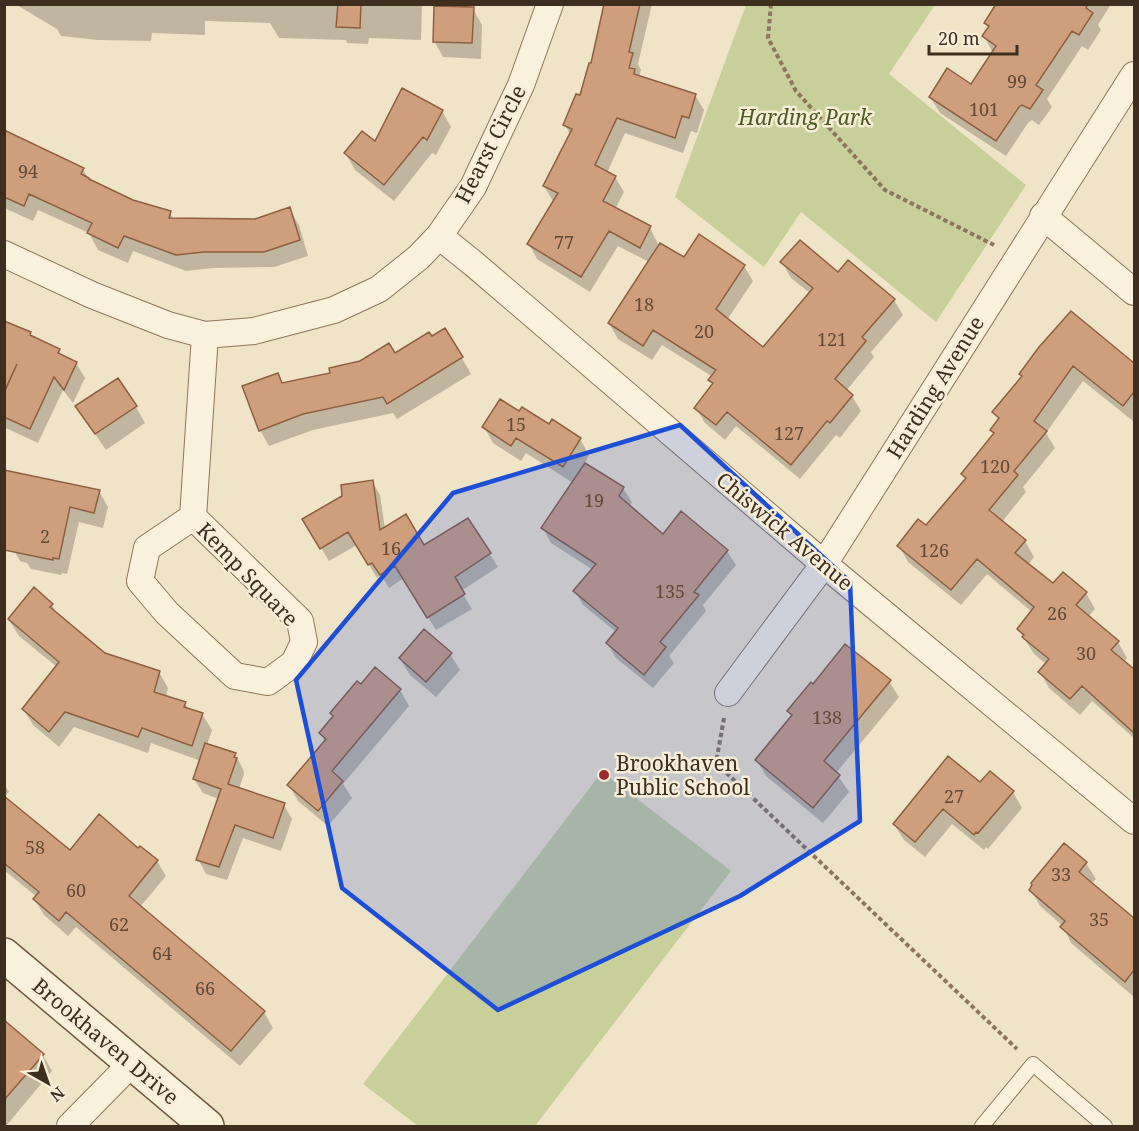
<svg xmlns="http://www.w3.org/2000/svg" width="1139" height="1131" viewBox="0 0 1139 1131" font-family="'Noto Serif',serif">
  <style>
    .green { fill: #c9cf9b }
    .shadow { fill: #0003 }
    .building { fill: #cf9f7d; stroke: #8d5f41; stroke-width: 1.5 }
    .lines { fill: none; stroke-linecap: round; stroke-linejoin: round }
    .lane-casing { stroke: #8d765c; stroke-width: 16 }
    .street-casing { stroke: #8d765c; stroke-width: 28 }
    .secondary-casing { stroke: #6f573f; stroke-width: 36 }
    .path { stroke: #8d765c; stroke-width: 4; stroke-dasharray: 4.5 3; stroke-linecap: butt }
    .lane { stroke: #faf1dc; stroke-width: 14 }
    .street { stroke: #faf1dc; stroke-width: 26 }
    .secondary { stroke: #faf1dc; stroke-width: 33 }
    .marked { fill: #1d4ed8; fill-opacity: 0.2; stroke: #1d4ed8; stroke-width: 4.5; stroke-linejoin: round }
    .poi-dot { fill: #9e2a2b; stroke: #f7eed8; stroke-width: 2 }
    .labels { text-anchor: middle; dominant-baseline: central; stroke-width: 5; stroke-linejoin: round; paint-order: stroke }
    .number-label { font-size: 18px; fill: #624a37 }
    .park-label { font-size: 21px; font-style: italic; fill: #4d5a26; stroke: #f7eed8 }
    .street-label { font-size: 21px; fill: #3d2e20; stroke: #f7eed8 }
    .poi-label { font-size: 21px; fill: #3d2e20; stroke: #f7eed8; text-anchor: start }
  </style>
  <rect width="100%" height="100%" fill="#f0e4c8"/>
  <path class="green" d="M 746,5 L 935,5 L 889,74 L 1026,185 L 936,322 L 801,212 L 764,267 L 675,197 Z
    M 602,772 L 731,871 L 535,1126 L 418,1126 L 363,1084 Z"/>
  <path class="shadow" d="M 15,4 L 422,4 L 421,40 L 369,38 L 368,44 L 347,43 L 346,40 L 279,38 L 270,23 L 205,21 L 205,35 L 152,33 L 151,41 L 98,40 L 61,36 L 57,29 Z
    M 605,4 L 652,4 L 638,64 L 641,70 L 639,77 L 695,95 L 704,110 L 697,133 L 691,131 L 683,153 L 625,133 L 607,173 L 615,177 L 624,192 L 615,209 L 650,228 L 658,244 L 684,259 L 744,266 L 753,281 L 727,320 L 763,349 L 810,293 L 791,278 L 782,262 L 838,274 L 894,300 L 903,315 L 871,352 L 874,357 L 846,391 L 852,396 L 861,411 L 840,438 L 836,435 L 800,479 L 736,426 L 725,440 L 705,423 L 696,408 L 713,385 L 710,380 L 713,377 L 662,345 L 652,360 L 618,339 L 609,323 L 649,262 L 618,246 L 590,292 L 537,259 L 529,244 L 553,201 L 544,186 L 571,136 L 565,125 L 581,98 L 593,65 Z
    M 1018,4 L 1111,4 L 1098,25 L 1101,30 L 1088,50 L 1082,46 L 1047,99 L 1052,107 L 1039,125 L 1032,120 L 1028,123 L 1006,156 L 940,113 L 930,97 L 972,86 L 993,53 L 984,36 L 989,29 L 986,23 Z
    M 473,9 L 482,25 L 481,59 L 443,57 L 434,41 Z
    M 442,111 L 451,127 L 436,155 L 432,153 L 394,201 L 355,170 L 346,154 L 375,143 Z
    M 4,139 L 83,169 L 90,182 L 133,201 L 170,213 L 174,220 L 256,220 L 289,209 L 299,225 L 308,256 L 274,267 L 213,268 L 186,271 L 133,251 L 128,263 L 98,250 L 89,233 L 38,210 L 33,221 L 4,208 Z
    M 1071,313 L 1134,365 L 1134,419 L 1133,421 L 1083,381 L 1046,433 L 1055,448 L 1023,487 L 1026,492 L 1002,522 L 1025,541 L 1034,557 L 1028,565 L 1054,586 L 1086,593 L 1095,609 L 1088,617 L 1118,642 L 1127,658 L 1124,662 L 1134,671 L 1134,738 L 1092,701 L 1080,715 L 1049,688 L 1040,672 L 1046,664 L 1034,654 L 1018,629 L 1032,612 L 987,574 L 961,605 L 908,562 L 899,546 L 926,528 L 966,480 L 963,474 L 995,435 L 992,430 L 999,421 L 994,412 L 1023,378 L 1021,374 Z
    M 30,333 L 33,338 L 59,350 L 62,356 L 76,363 L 85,378 L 73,403 L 63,390 L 38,443 L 6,428 L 4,425 L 4,397 L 15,373 L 4,369 Z
    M 395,355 L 462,358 L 471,374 L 397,419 L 393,413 L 313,430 L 269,446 L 260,430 L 278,375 L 283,384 L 331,374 L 360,362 Z
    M 77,407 L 136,407 L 145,423 L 106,450 Z
    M 520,413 L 580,439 L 589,455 L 584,464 L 623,488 L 632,502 L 629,507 L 663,536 L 727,551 L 736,565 L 703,605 L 706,611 L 669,656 L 674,663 L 653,688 L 616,658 L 607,643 L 616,632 L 583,605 L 575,591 L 593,570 L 551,543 L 543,528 L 573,483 L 526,453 L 521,461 L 493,443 L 484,427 Z
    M 372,481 L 380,495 L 385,529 L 424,548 L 468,520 L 498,567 L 461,591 L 472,609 L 436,630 L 404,578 L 389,588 L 381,575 L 377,578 L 357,545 L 329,561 L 304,520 Z
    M 99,491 L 108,507 L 103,528 L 79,522 L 67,574 L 62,573 L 61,575 L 31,569 L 27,563 L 20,561 L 11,545 L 16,520 Z
    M 52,605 L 58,616 L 104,654 L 159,672 L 168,688 L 166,697 L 185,703 L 188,709 L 202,714 L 212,730 L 207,745 L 235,754 L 243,769 L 244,774 L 239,789 L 284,805 L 292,819 L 281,851 L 243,838 L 227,880 L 206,874 L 198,859 L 219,799 L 203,793 L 194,779 L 201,761 L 151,743 L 148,753 L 74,727 L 59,747 L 33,725 L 23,709 L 57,667 L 19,636 L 9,620 Z
    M 450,654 L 460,670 L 436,697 L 410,675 L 400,659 Z
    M 889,681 L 899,697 L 836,773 L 849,792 L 823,823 L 766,776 L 757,760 L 792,717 L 789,711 Z
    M 361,686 L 400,690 L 409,706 L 343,784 L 352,798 L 328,826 L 298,801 L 289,785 L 325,741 L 320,733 Z
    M 4,784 L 9,792 L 4,797 Z
    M 980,784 L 1013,792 L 1022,808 L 988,849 L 986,847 L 984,850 L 952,824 L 925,857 L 904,840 L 894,824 Z
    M 4,797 L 70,852 L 139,850 L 157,861 L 166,876 L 140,907 L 264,1012 L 273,1028 L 240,1066 L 76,927 L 68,936 L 44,915 L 35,900 L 37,897 L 4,870 Z
    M 1086,863 L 1096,879 L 1091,884 L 1134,921 L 1134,997 L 1071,943 L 1063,926 L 1040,906 L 1031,890 Z
    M 4,1022 L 43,1055 L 52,1071 L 6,1126 Z"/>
  <path class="building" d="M 338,4 L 361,4 L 360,28 L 336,27 Z
    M 604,4 L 640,4 L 629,52 L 633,53 L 629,68 L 635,69 L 634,74 L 696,94 L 689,118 L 682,116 L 675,138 L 617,118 L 595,165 L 616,176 L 603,201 L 651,226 L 640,248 L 609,231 L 581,277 L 527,244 L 558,193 L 543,186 L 572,129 L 563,125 L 576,94 L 580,95 L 589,63 L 591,63 Z
    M 996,4 L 1088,4 L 1086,8 L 1093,13 L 1079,35 L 1072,31 L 1036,85 L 1043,90 L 1030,109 L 1022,105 L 1019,107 L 996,141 L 929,97 L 947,68 L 971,84 L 996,46 L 982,36 L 989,26 L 984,23 Z
    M 434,6 L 474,7 L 472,43 L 433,42 Z
    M 402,88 L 443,110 L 427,140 L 423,137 L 384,185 L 344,153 L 362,131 L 375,141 Z
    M 4,130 L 84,168 L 81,174 L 89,178 L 89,179 L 133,200 L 171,211 L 169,218 L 255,219 L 290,207 L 300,240 L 264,252 L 203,252 L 176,255 L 124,236 L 118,248 L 87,233 L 92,223 L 29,194 L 24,206 L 4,197 Z
    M 699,234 L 745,265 L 716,309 L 763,347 L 813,288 L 780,262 L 800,240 L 838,272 L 848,260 L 895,299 L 862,337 L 866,341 L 835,379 L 853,395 L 830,423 L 827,421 L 791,465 L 727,412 L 716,425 L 694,408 L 713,383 L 708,380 L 716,370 L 653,330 L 643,346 L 608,323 L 660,243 L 684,257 Z
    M 1071,311 L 1134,363 L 1134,392 L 1123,406 L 1073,366 L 1034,421 L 1047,431 L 1014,471 L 1018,475 L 989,510 L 1026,540 L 1015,553 L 1053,583 L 1063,572 L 1087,592 L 1076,605 L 1119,641 L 1111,650 L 1134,669 L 1134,733 L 1082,686 L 1070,699 L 1038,672 L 1049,659 L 1022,637 L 1024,635 L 1017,629 L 1034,607 L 977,559 L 951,590 L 897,546 L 918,519 L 926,525 L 966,478 L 961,474 L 994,433 L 990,430 L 999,418 L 992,412 L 1022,376 L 1019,374 L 1039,347 Z
    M 4,321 L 31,332 L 30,335 L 60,349 L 58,353 L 77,362 L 64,390 L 54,377 L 30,429 L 4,417 L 4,393 L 17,364 L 4,392 Z
    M 445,328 L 463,357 L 387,404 L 383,397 L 303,414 L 259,431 L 242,386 L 278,373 L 282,383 L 330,373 L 329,368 L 360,361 L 389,343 L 395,353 L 429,332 L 432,336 Z
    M 118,378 L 137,406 L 95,434 L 75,406 Z
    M 500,399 L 519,411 L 522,407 L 549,424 L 552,419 L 581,438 L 563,467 L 516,438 L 511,446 L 482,427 Z
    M 585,463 L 624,487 L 619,496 L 663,534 L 681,511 L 728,550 L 694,592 L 699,595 L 660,642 L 666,647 L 644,675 L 606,643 L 618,628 L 573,591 L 596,564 L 541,528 Z
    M 4,470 L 100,490 L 94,513 L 70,507 L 59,559 L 53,558 L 53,560 L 4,550 Z
    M 373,480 L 380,530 L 406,514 L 424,545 L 468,518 L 491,553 L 455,577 L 465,594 L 427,618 L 395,566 L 380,575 L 372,563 L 368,565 L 348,532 L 320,549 L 302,519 L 342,496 L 341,485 Z
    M 34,587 L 53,604 L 50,607 L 105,653 L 160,671 L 154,692 L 186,702 L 184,707 L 203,713 L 192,746 L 142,728 L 138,737 L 65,712 L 49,732 L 22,709 L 59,662 L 8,619 Z
    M 424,629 L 452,653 L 426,682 L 399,658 Z
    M 845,644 L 891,680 L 824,761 L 840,775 L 813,808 L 755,760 L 792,715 L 787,711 L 811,682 L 813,684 Z
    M 375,667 L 401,689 L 332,771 L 343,781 L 318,811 L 287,785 L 326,739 L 319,733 L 333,716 L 330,713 L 357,681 L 361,684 Z
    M 205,743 L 236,753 L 234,757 L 237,758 L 228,784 L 285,803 L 273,838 L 235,825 L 219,867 L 196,860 L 221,789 L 193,779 Z
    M 948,756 L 980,782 L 990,771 L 1014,791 L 978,833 L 976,832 L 974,835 L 943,809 L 915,842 L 893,824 Z
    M 4,796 L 70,850 L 99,814 L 138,848 L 140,846 L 158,860 L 129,896 L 265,1011 L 231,1051 L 66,912 L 59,921 L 33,899 L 39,892 L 4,863 Z
    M 1064,843 L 1087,862 L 1079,872 L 1134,918 L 1134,970 L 1125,982 L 1060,927 L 1065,921 L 1029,890 L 1032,885 L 1031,883 Z
    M 4,1020 L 44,1054 L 4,1100 Z"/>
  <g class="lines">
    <g class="lane-casing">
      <path id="lane" d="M 982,1126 L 1033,1064 L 1105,1126"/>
    </g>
    <g class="street-casing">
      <path id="street" d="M 1043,216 L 1134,292
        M 439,236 L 474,264 L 824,564 L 1134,821
        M 4,254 L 92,295 L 168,325 L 205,335 L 254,331 L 334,310 L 379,289 L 419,257 L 439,236 L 473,187 L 521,85 L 550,4
        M 193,517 L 147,548 L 140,581 L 167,613 L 235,676 L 268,682 L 294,663 L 304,642 L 300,621 L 193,517 L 205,335
        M 728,693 L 824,564 L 1134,75
        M 70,1126 L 133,1062"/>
    </g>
    <g class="secondary-casing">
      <path id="secondary" d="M 4,955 L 207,1126"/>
    </g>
    <path class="path" d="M 771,4 L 768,38 L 796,91 L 885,190 L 994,245
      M 724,718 L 716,763 L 1017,1049"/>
    <use href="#lane" class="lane"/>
    <use href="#street" class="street"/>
    <use href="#secondary" class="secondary"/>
  </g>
  <path class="marked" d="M 680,425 L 850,582 L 860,821 L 740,896 L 498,1010 L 342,888 L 296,680 L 453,493 Z"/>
  <circle class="poi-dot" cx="604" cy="775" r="6"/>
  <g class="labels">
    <g class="number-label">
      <text x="1017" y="81">99</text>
      <text x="984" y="109">101</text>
      <text x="28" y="171">94</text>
      <text x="564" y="242">77</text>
      <text x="644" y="304">18</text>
      <text x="704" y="331">20</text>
      <text x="832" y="339">121</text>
      <text x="516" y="424">15</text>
      <text x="789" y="433">127</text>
      <text x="995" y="466">120</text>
      <text x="594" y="500">19</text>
      <text x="45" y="536">2</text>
      <text x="391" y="548">16</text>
      <text x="934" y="550">126</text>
      <text x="670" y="591">135</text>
      <text x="1057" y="613">26</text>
      <text x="1086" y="653">30</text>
      <text x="827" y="717">138</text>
      <text x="954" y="796">27</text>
      <text x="35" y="847">58</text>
      <text x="1061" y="874">33</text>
      <text x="76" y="890">60</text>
      <text x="1099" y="919">35</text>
      <text x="119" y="924">62</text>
      <text x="162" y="953">64</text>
      <text x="205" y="988">66</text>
    </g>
    <g class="park-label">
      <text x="805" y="117">Harding Park</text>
    </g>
    <g class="street-label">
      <text transform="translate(490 144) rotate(-63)">Hearst Circle</text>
      <text transform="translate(935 387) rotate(-58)">Harding Avenue</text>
      <text transform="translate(785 531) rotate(40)">Chiswick Avenue</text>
      <text transform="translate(248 574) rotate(46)">Kemp Square</text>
      <text transform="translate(106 1041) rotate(40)">Brookhaven Drive</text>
    </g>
    <g class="poi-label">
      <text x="616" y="763">Brookhaven<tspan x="616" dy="24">Public School</tspan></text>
    </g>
  </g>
  <rect width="1139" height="1131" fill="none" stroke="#3d2e20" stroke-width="12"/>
  <g transform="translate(48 1083) rotate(140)" stroke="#f7eed8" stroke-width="4.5" paint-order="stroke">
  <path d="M0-4.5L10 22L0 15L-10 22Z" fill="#3d2e20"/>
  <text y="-9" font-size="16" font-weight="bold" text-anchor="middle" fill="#3d2e20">N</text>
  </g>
  <path d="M929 45v9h88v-9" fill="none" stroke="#3d2e20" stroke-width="3"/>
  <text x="938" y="45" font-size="18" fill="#3d2e20" stroke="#f7eed8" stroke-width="4.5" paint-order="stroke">20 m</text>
</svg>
